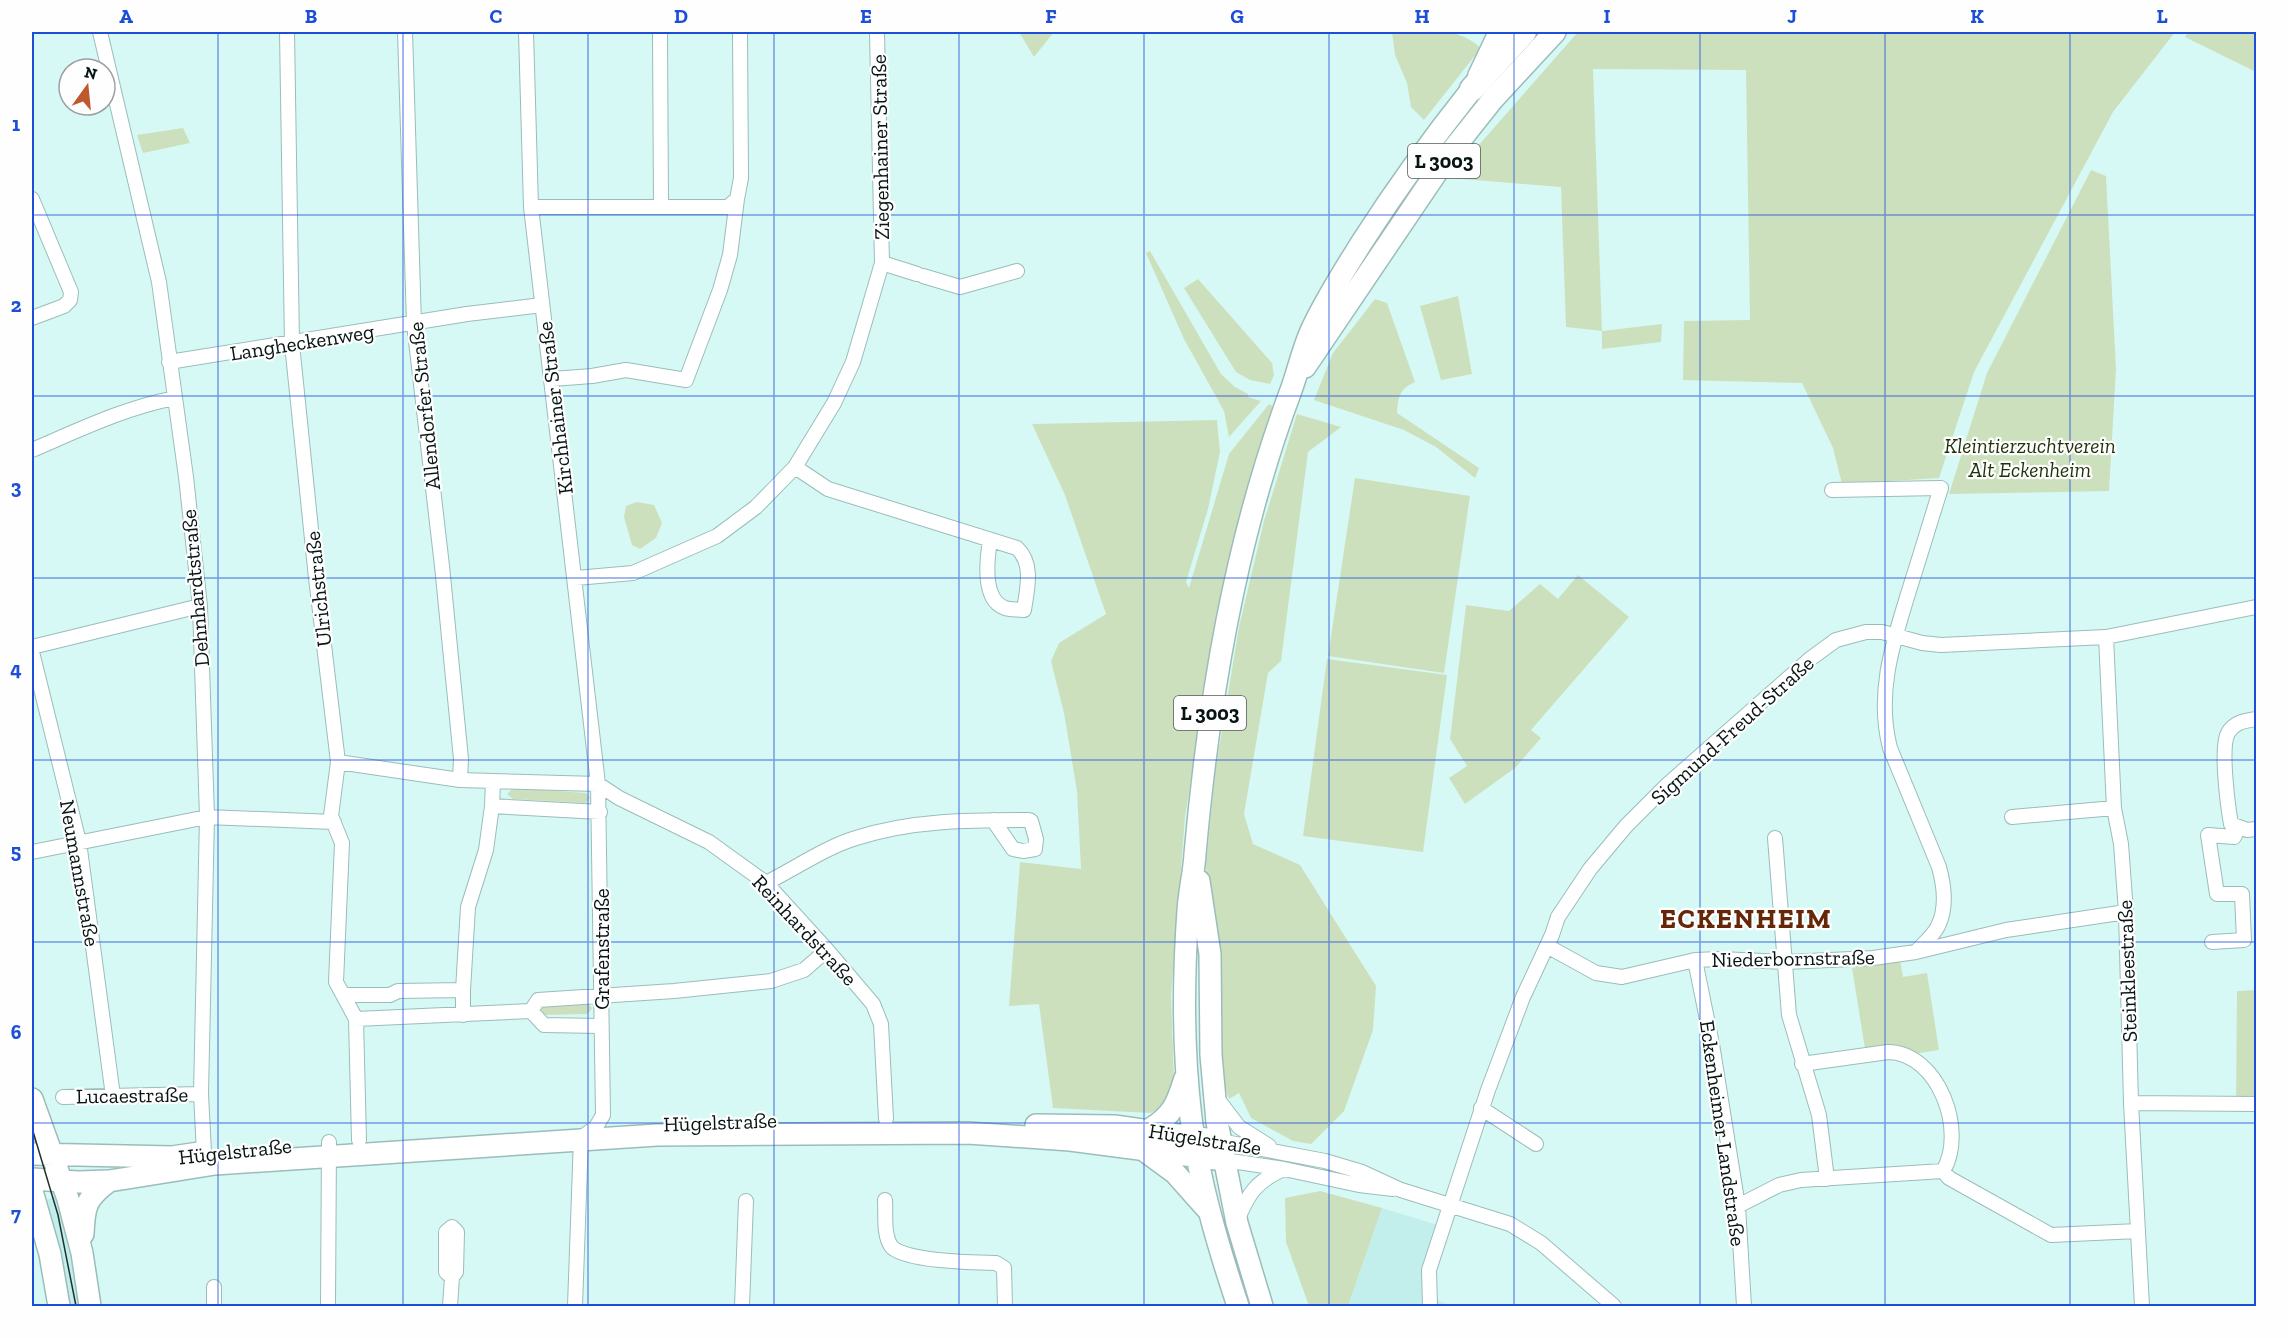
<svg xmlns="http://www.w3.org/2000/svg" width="2288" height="1338" viewBox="0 0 2288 1338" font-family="'Zilla Slab',serif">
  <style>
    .built { fill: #c2efec }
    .green { fill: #cde0bd }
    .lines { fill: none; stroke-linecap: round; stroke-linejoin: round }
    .street-casing { stroke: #9bbdba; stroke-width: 16 }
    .secondary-casing { stroke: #9bbdba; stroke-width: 21 }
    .primary-casing { stroke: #9bbdba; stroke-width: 24 }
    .highway-casing { stroke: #9bbdba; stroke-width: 27 }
    .street { stroke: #fff; stroke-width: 14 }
    .secondary { stroke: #fff; stroke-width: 18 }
    .primary { stroke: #fff; stroke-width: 21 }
    .highway { stroke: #fff; stroke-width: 24 }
    .tram { stroke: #223130; stroke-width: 1.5 }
    .grid { fill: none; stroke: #1d4ed8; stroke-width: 1.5; stroke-opacity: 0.55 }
    .labels { text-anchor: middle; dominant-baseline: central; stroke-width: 4.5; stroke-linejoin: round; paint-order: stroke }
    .shield { fill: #fefefe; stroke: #515a5a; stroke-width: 1.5 }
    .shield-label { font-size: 20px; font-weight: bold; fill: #071413 }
    .street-label { font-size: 21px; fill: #071413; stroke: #fefefe }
    .park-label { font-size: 21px; font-style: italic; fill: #1f320a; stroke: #fefefe }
    .district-label { font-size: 27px; font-weight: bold; letter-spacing: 1.5px; fill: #662608; stroke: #fefefe }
    .neatline { fill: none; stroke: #1d4ed8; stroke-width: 2 }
    .grid-label { font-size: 20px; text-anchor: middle; font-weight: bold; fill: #1d4ed8 }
  </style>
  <rect width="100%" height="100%" fill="#d6f9f6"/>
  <path class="built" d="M 59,1195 L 83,1306 L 67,1306 L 43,1201 Z
    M 1382,1208 L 1441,1226 L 1424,1294 L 1451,1306 L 1348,1306 Z"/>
  <path class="green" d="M 1019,32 L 1054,32 L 1034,57 Z
    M 1392,32 C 1426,32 1454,24 1481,48 L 1424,120 L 1411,107 L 1407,83 L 1395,55 Z
    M 1578,32 L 2175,32 L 2113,112 L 1974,372 L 1939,478 L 1842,484 L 1833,448 L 1802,383 L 1683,380 L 1684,321 L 1750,320 L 1746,70 L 1593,69 L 1602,331 L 1662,324 L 1661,342 L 1602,349 L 1602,331 L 1566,327 L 1561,187 L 1450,178 Z
    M 2188,32 L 2256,32 L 2256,72 L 2185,37 Z
    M 183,128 L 190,143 L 143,153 L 137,135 Z
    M 2091,170 L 2106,176 L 2116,369 L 2109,491 L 1949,494 L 1987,373 Z
    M 1150,251 L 1221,374 L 1235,387 L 1248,394 L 1248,397 L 1261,401 L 1229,437 L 1224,411 L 1184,339 L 1146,253 Z
    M 1198,279 L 1272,363 L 1274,375 L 1270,384 L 1250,380 L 1236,372 L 1184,288 Z
    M 1458,296 L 1472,374 L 1441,380 L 1420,306 Z
    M 1375,299 L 1387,303 L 1415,382 C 1400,388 1398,397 1397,413 L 1479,468 L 1475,478 L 1436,447 L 1404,430 L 1314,400 L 1333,353 Z
    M 1269,404 L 1273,406 L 1218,607 L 1185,817 L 1171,996 L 1174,1083 L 1171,1099 L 1160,1109 L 1150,1113 L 1053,1108 L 1039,1004 L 1009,1006 L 1020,862 L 1081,869 L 1077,791 L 1064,713 L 1051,661 L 1059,643 L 1106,614 L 1065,495 L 1032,424 L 1217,420 L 1220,452 L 1208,509 L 1186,582 L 1189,588 L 1229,454 Z
    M 1297,414 L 1341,427 L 1308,452 L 1281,661 L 1268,673 L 1244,814 L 1253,844 L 1300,865 L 1376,986 L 1373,1030 L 1344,1111 L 1311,1144 L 1293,1141 L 1251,1118 L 1239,1093 L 1229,1099 L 1223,1082 L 1208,904 L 1206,865 L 1215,773 L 1239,627 L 1264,521 Z
    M 1355,478 L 1470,496 L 1444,673 L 1328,656 Z
    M 637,502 L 654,505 L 662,523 L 656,538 L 640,549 L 632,545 L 624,517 L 626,506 Z
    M 1578,575 L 1629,617 L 1531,730 L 1541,738 L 1515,768 L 1465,804 L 1449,778 L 1467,766 L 1450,739 L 1466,605 L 1509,611 L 1540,584 L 1558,599 Z
    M 1327,659 L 1447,675 L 1423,852 L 1303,836 Z
    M 513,788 L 586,793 L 590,798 L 586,803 L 513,799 L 507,794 Z
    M 1900,960 L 1903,977 L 1927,973 L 1939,1050 L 1867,1061 L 1852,968 Z
    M 2256,990 L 2256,1105 L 2236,1105 L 2237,991 Z
    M 542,1004 L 588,1004 L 592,1008 L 588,1014 L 542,1015 L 539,1014 L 539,1006 Z
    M 1320,1191 L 1382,1208 L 1348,1306 L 1309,1306 L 1286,1242 L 1285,1198 Z"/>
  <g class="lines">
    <g class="street-casing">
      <path id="street" d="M 100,32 L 159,282 L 186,477 L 200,606 L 207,817 L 201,1094 L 204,1152
        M 287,32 L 292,344 L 316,578 L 338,762 L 331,816 L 342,843 L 336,982 L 356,1019 L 359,1140
        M 405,32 L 414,324 L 442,566 L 461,759 L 460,780
        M 526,32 L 531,207 L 598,784 L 603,1115 L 596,1127 L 581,1138 L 575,1306
        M 660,32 L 661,207
        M 32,199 L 71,292 L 70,300 L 64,306 L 32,318
        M 531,207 L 728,207 L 737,199 L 741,178 L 740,32
        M 882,263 L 917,274
        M 923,276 L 960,287 L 1017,271
        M 169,362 L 467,314 L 542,305
        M 552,379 L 592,376 L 626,370 L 686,380 L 720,290 L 730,255 L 737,199
        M 32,450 C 79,430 124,408 175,398
        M 795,467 L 828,489 L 1017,548 C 1034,564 1027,589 1024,610 C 1018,609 1010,610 1005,608 C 982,600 987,559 990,541
        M 576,578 L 633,573 L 717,536 L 756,507 L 795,467 L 834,403 L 853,362 L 882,263 L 877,32
        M 2106,637 L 2114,808 L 2121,844 L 2126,912 L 2131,1103 L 2142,1306
        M 32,647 L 200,606
        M 32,652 L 79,842 L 113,1096
        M 2256,719 C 2245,721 2234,722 2228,733 C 2220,747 2228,807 2231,824 L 2247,830 L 2256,829
        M 338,762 L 460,780 L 598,784 L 619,798 L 709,842 L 766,883 L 827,950 L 873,1004 L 881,1024 L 886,1119
        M 493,781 L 492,806 L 600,812
        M 2012,817 L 2114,808
        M 1775,838 L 1789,1015 L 1819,1115 L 1827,1179
        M 32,852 L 207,817 L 334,822
        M 766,883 C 794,869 826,847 856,838 C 912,820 971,820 1029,820 L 1031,821 L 1036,839 L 1035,849 L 1023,851 L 1013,849 L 993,820
        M 2212,942 L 2244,940 L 2242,894 L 2217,894 L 2208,835 L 2234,837 L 2239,827
        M 1547,946 L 1596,973 L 1622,977 L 1695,960 L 1720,959 L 1786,962 L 1873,958 L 1916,952 C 1923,944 1934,935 1938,926 C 1947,908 1944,885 1939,867 L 1890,748 C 1875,690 1895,637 1912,581 C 1922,550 1931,519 1941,488 L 1832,490
        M 1916,952 L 2006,930 L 2126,912
        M 1695,960 L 1712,1044 L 1738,1206 L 1744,1306
        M 343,995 L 390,995 L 398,991 L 463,990
        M 531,1011 L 538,1000 L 674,991 L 771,981 L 804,970 L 827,950
        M 463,1015 L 463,990 L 468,907 L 486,850 L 492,806
        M 356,1019 L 531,1011 L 544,1025 L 601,1026
        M 1802,1064 L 1888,1052 C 1939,1053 1967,1132 1943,1171
        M 63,1097 L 201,1094
        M 1216,1097 L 1239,1127 L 1269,1146
        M 2131,1103 L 2256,1104
        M 1481,1108 L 1536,1144
        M 1220,1141 L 1325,1161 L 1362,1172 L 1401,1190 L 1510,1224 L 1541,1243 L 1614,1306
        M 1224,1160 L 1284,1169 L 1359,1185 L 1393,1189
        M 885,1200 C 886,1214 883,1234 891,1246 C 901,1261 977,1263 996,1263 L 1004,1268 L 1005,1306
        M 1738,1206 L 1779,1185 L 1801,1180 L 1943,1171 L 1949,1178 L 2051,1235 L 2138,1231
        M 1237,1221 C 1248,1194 1256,1181 1284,1169
        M 452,1227 L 457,1232 L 456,1272 L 452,1277 L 446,1272 L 446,1232 Z
        M 214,1306 L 214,1287
        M 328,1306 L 329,1142
        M 450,1306 L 452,1277
        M 742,1306 L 746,1201
        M 1430,1306 L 1429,1270 L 1488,1090 L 1523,997 L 1552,935 L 1558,917 L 1590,869 L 1626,826 L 1667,785 L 1810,659 L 1836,640 L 1866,632 L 1882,632 L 1922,643 L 1941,645 L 2106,637 L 2256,607"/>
    </g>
    <g class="secondary-casing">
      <path id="secondary" d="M 1477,76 L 1498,32"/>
    </g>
    <g class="primary-casing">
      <path id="primary" d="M 1305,367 L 1447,157 L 1493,99 L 1555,32
        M 1199,881 L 1210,954 L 1211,1055 L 1217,1122 L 1237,1223 L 1262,1306
        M 32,1099 L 68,1199 L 82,1253 L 90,1306
        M 1036,1125 L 1114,1126 L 1220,1141
        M 1149,1130 C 1173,1115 1177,1104 1185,1078
        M 1145,1151 L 1175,1173 L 1207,1209
        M 32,1154 L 172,1157 L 199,1153
        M 32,1179 L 78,1182 L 109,1181 L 215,1164 L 657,1135 L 968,1133 L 1070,1140 L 1224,1160
        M 32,1191 L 50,1254 L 59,1306
        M 83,1234 C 84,1206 86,1198 109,1181
        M 1238,1306 C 1218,1246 1199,1182 1191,1118 C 1183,1051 1183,979 1188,911 C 1189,892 1194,873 1195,854 C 1209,697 1235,541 1290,393 C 1298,372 1302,351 1311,331 C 1325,300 1344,271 1362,242 C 1396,189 1433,138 1472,89"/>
    </g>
    <g class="highway-casing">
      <path id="highway" d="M 1472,89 L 1524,32"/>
    </g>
    <use href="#street" class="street"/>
    <use href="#secondary" class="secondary"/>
    <use href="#primary" class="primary"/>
    <use href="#highway" class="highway"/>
    <path class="tram" d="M 32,1128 L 58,1215 L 76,1306"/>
  </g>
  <path class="grid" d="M 218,32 L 218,1306M 403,32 L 403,1306M 588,32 L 588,1306M 774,32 L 774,1306M 959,32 L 959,1306M 1144,32 L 1144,1306M 1329,32 L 1329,1306M 1514,32 L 1514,1306M 1700,32 L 1700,1306M 1885,32 L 1885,1306M 2070,32 L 2070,1306M 32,215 L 2256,215M 32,396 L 2256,396M 32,578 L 2256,578M 32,760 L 2256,760M 32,942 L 2256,942M 32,1123 L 2256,1123"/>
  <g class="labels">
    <g class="shield">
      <rect x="1408" y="144" width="72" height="34" rx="4.5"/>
      <rect x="1174" y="696" width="72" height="34" rx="4.5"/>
    </g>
    <g class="shield-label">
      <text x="1444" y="161">L 3003</text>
      <text x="1210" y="713">L 3003</text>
    </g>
    <g class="street-label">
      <text transform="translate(880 147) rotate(-91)">Ziegenhainer Straße</text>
      <text transform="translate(302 342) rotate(-9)">Langheckenweg</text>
      <text transform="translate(424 406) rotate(-96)">Allendorfer Straße</text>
      <text transform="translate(555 408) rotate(-97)">Kirchhainer Straße</text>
      <text transform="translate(195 588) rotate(-95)">Dehnhardtstraße</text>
      <text transform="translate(318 589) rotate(-96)">Ulrichstraße</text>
      <text transform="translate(1732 730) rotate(-42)">Sigmund-Freud-Straße</text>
      <text transform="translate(80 873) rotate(80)">Neumannstraße</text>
      <text transform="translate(805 930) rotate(47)">Reinhardstraße</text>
      <text transform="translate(601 949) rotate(-90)">Grafenstraße</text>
      <text transform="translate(1793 958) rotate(-1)">Niederbornstraße</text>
      <text transform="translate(2127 971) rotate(-92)">Steinkleestraße</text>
      <text transform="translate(132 1095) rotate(-1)">Lucaestraße</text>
      <text transform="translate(720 1122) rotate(-2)">Hügelstraße</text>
      <text transform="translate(1723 1133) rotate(82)">Eckenheimer Landstraße</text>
      <text transform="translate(1205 1139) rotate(9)">Hügelstraße</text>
      <text transform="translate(235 1151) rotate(-6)">Hügelstraße</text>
    </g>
    <g class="park-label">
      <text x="2030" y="445">Kleintierzuchtverein<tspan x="2030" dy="24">Alt Eckenheim</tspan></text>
    </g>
    <g class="district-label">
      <text x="1746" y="919">ECKENHEIM</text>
    </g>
  </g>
  <rect width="2288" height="1338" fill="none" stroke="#fefefe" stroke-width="66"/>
  <g transform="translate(87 87) rotate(15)"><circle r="28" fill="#fefefe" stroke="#9ba0a0" stroke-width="1.5"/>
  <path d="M0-4.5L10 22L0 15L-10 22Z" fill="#bf582c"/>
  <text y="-9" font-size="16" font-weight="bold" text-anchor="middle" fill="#071413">N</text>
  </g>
  <rect x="33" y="33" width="2222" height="1272" class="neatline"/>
  <g class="grid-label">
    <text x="126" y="23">A</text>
    <text x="311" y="23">B</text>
    <text x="496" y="23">C</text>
    <text x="681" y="23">D</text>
    <text x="866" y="23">E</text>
    <text x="1051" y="23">F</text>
    <text x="1237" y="23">G</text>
    <text x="1422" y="23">H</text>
    <text x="1607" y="23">I</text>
    <text x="1792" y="23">J</text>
    <text x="1977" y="23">K</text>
    <text x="2162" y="23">L</text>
    <text x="16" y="131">1</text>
    <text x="16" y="312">2</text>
    <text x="16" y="494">3</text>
    <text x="16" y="676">4</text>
    <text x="16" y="858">5</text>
    <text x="16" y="1039">6</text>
    <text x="16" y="1221">7</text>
  </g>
</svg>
